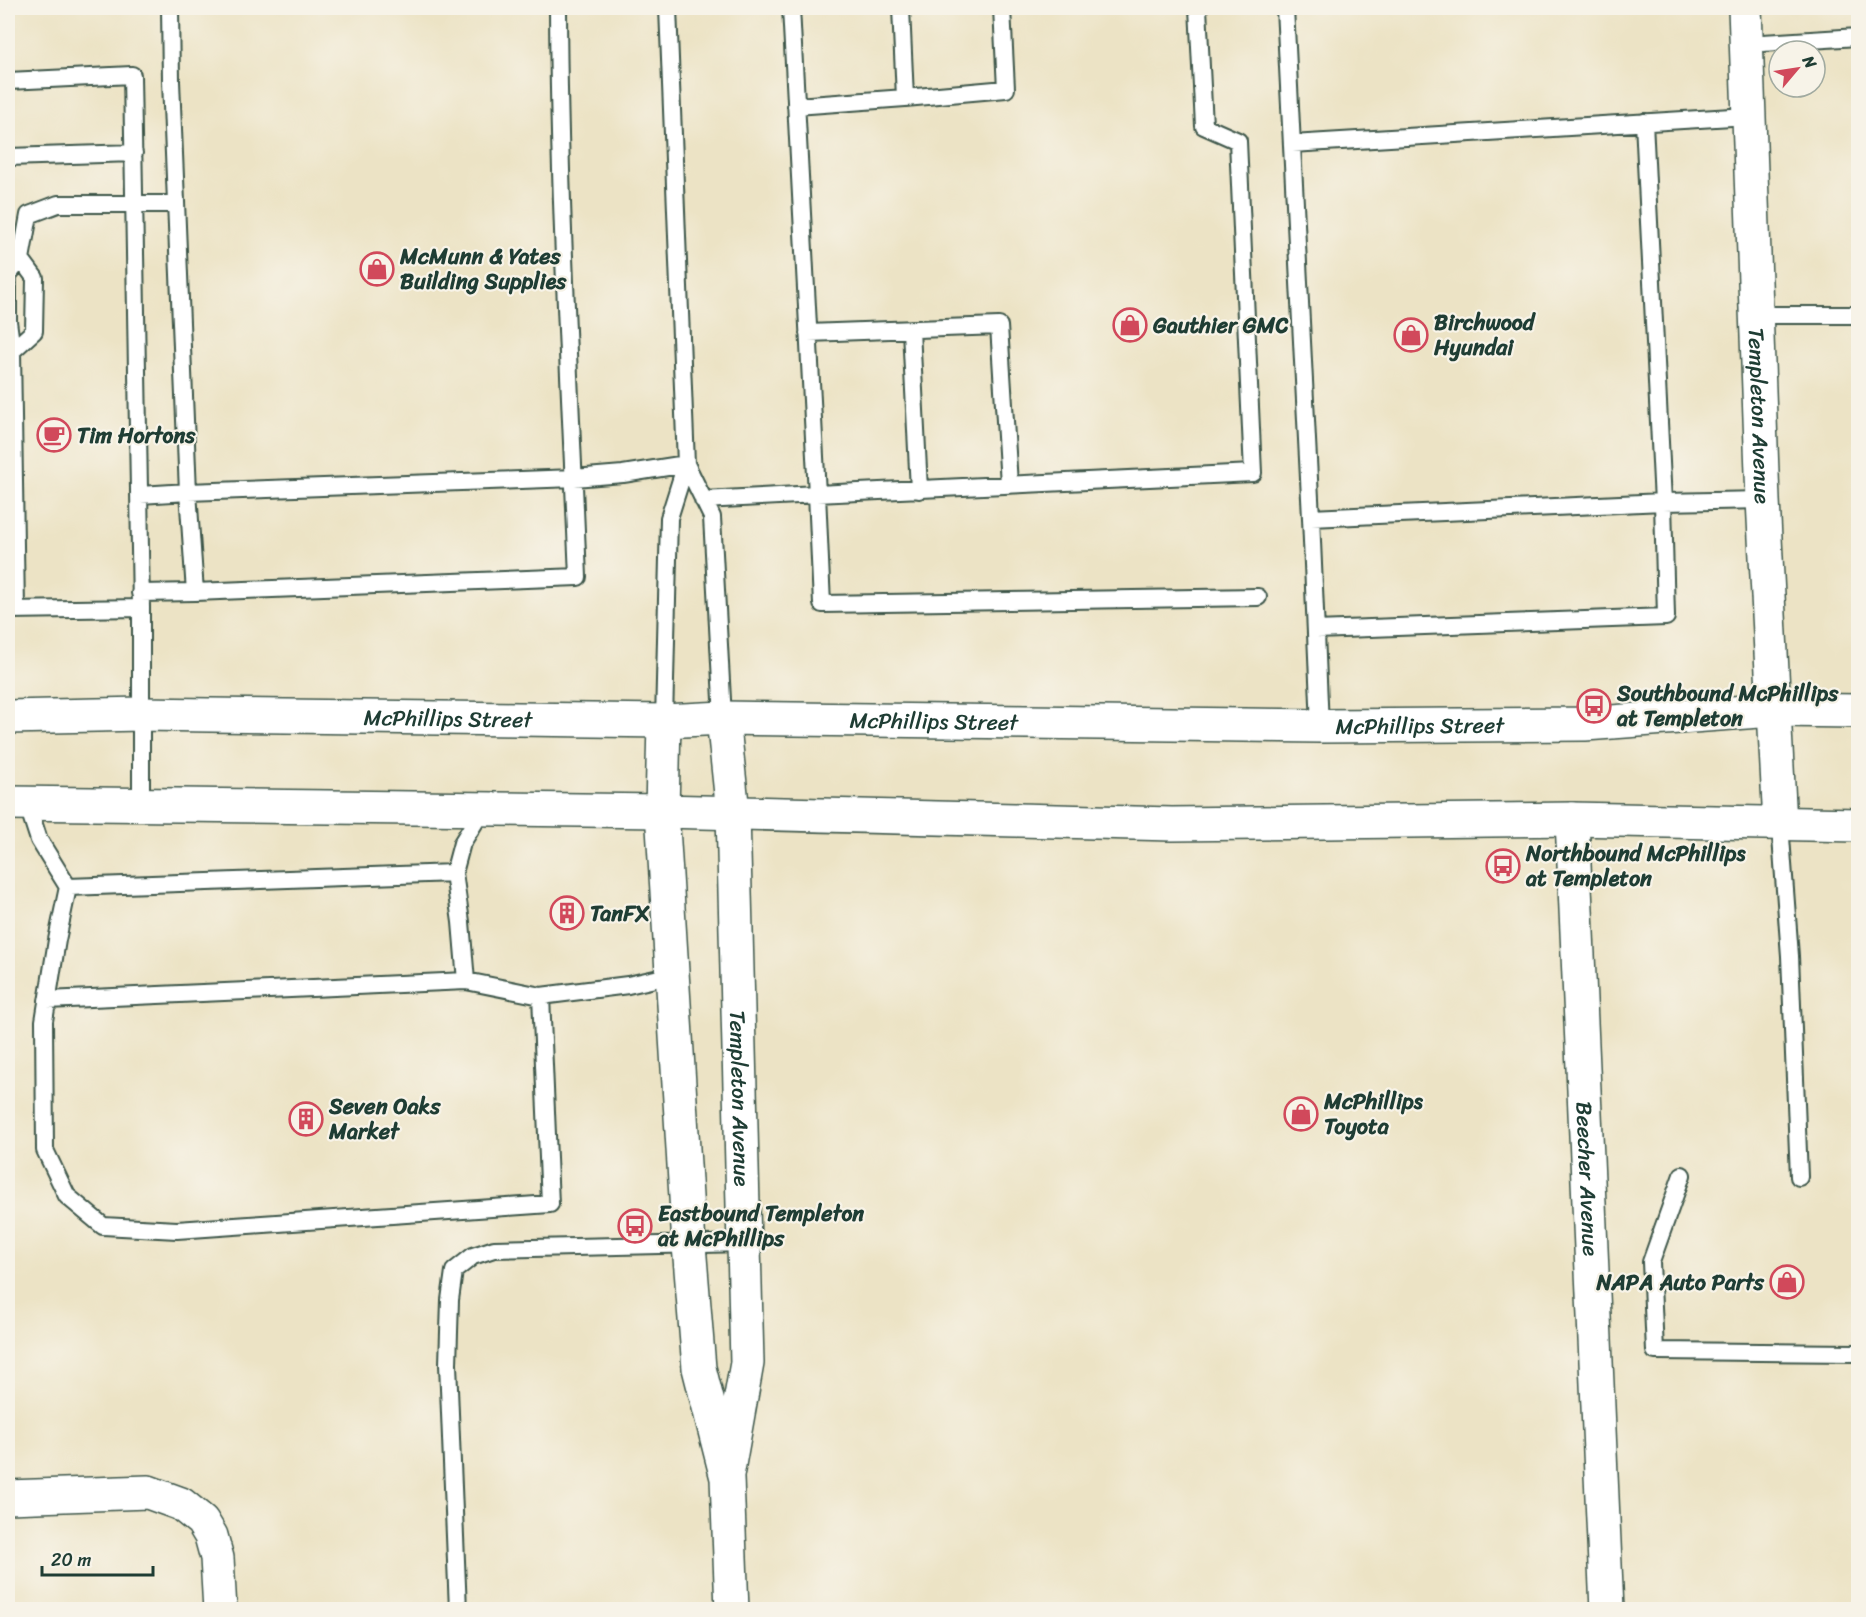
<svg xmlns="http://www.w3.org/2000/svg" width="1866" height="1617" viewBox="0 0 1866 1617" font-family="Sriracha,sans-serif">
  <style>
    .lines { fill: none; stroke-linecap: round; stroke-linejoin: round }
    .service-casing { stroke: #3e564a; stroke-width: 20 }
    .minor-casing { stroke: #3e564a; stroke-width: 36 }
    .tertiary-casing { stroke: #3e564a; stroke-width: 36 }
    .primary-casing { stroke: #3e564a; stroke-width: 36 }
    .service { stroke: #fff; stroke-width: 16 }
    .minor { stroke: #fff; stroke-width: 33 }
    .tertiary { stroke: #fff; stroke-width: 33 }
    .primary { stroke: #fff; stroke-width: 33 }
    .labels { text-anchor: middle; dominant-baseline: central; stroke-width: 4.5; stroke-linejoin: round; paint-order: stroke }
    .poi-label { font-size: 22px; font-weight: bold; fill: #1f3d34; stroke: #f7f3e8; text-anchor: start }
    .street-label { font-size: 22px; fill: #1f3d34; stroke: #f7f3e8 }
  </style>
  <rect width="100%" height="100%" fill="#f7f3e8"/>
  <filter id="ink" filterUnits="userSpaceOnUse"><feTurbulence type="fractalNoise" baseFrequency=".0167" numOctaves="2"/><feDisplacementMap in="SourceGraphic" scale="12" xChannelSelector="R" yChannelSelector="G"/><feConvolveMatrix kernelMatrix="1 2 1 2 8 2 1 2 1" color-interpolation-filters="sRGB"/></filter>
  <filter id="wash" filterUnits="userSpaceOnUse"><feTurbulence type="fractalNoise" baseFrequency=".008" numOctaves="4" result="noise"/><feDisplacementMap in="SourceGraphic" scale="24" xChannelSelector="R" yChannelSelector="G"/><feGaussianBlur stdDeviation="1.35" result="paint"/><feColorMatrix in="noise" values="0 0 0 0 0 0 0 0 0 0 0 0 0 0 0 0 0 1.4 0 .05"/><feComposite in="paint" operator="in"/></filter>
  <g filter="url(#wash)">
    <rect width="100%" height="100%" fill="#ece3c5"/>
  </g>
  <g filter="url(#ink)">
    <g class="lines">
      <g class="service-casing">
        <path id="service" d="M 558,8 C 559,197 570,387 578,577 L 195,592 L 188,492 L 574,478 L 623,474 L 686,464
          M 791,8 L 817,494 L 1253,473 L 1238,141 L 1204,126 L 1198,8
          M 1285,8 L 1311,518
          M 1746,44 L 1858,37
          M 8,81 L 132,75 L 141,608 L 141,804
          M 905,98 L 1006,89 L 1002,8
          M 796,106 L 905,98 L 901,8
          M 1292,144 L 1748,116
          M 8,157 L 134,153
          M 1757,315 L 1858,315
          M 911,330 L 919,490
          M 808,333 L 999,326 L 1009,484
          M 12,351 L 8,321 L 8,275 L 21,259
          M 686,464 L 712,517 L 723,718
          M 140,495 L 188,492 L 171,81 L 170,8
          M 703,500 L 817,494 L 822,604 L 1258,597
          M 140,593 L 195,592
          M 8,610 L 141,608
          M 16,610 L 12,351 L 34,331 L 35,278 L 21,259 L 29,215 L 58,204 L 176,204
          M 1316,630 L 1666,617 L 1663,502 L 1644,122
          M 664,721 L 669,518 L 686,464 L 668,8
          M 1320,726 L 1311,518 L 1663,502 L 1763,500
          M 27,803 L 39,840 L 68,887 L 454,873 L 462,843 L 483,809
          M 1780,824 L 1790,956 L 1799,1177
          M 68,887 L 57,940 L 44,1021 L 45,1150 L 67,1196 L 103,1226 L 177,1230 L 550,1204 L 541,996 L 466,981 L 461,922 L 454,873
          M 541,996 L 628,985 L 673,975
          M 47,1000 L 466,981
          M 1682,1175 L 1651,1262 L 1655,1351 L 1858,1353
          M 458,1610 L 448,1364 L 450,1300 L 454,1271 L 473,1256 L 494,1249 L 745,1243"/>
      </g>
      <g class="minor-casing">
        <path id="minor" d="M 8,1497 L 148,1492 L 181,1504 L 202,1521 L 211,1536 L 217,1558 L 220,1610"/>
      </g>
      <g class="tertiary-casing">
        <g id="tertiary">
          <path id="s1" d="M 1745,8 L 1763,500 L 1780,824"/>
          <path id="s2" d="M 723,718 L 733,813 L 747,1363 L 728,1470"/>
          <path d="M 664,721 L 662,811 L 689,1245 L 699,1368 L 727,1478 L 732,1610"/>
          <path id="s3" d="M 1572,819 L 1607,1610"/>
        </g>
      </g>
      <g class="primary-casing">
        <g id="primary">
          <path id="s4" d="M 8,717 L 141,714 L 664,721 L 723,718 L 1320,726 L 1585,724 L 1773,710 L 1858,711"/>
          <path d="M 8,803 L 662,811 L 1172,824 L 1572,819 L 1858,825"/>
        </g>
      </g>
      <use href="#service" class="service"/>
      <use href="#minor" class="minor"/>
      <use href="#tertiary" class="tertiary"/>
      <use href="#primary" class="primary"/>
    </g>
  </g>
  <defs>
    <g id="shop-ring" transform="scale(1.725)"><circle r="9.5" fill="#f7f3e8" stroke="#d1495b" stroke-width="1.5"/><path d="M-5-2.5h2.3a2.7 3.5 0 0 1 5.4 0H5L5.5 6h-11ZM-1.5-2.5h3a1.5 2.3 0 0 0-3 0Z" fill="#d1495b"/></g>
    <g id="cafe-ring" transform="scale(1.725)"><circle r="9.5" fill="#f7f3e8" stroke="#d1495b" stroke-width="1.5"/><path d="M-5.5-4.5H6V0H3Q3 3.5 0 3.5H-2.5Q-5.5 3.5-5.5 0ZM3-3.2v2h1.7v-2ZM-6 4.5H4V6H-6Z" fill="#d1495b"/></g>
    <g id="bus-ring" transform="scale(1.725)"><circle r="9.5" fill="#f7f3e8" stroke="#d1495b" stroke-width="1.5"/><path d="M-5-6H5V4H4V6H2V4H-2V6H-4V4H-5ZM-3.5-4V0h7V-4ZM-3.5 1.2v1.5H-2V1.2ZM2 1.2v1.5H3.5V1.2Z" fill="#d1495b"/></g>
    <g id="building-ring" transform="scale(1.725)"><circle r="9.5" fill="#f7f3e8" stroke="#d1495b" stroke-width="1.5"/><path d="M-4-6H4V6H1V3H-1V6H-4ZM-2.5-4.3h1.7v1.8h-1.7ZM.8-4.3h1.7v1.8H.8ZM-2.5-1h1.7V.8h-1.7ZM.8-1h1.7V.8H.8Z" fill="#d1495b"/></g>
  </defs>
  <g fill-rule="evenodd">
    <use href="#shop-ring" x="377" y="269"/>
    <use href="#shop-ring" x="1130" y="325"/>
    <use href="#shop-ring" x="1411" y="335"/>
    <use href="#cafe-ring" x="54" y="435"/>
    <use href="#bus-ring" x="1594" y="706"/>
    <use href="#bus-ring" x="1503" y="866"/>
    <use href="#building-ring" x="567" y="913"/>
    <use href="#shop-ring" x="1301" y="1114"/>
    <use href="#building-ring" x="306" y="1119"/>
    <use href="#bus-ring" x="635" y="1226"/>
    <use href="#shop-ring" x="1787" y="1282"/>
  </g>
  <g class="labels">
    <g class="poi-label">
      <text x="400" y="256">McMunn &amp; Yates<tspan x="400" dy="25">Building Supplies</tspan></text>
      <text x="1434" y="322">Birchwood<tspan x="1434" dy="25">Hyundai</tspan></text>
      <text x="1153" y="325">Gauthier GMC</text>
      <text x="77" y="435">Tim Hortons</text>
      <text x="1617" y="693">Southbound McPhillips<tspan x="1617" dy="25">at Templeton</tspan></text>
      <text x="1526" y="853">Northbound McPhillips<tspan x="1526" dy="25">at Templeton</tspan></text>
      <text x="590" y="913">TanFX</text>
      <text x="1324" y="1101">McPhillips<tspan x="1324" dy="25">Toyota</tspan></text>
      <text x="329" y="1106">Seven Oaks<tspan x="329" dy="25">Market</tspan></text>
      <text x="658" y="1213">Eastbound Templeton<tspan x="658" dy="25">at McPhillips</tspan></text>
      <text x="1764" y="1282" text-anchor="end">NAPA Auto Parts</text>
    </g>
    <g class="street-label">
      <text stroke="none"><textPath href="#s1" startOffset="408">Templeton Avenue</textPath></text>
      <text stroke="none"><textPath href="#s4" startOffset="440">McPhillips Street</textPath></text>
      <text stroke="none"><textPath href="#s4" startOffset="926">McPhillips Street</textPath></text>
      <text stroke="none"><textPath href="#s4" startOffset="1412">McPhillips Street</textPath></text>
      <text stroke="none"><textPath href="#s2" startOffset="381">Templeton Avenue</textPath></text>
      <text stroke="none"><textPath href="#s3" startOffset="360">Beecher Avenue</textPath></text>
    </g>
  </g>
  <rect width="1866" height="1617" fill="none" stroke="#f7f3e8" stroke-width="30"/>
  <g transform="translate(1797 69) rotate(61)"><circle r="28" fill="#f7f3e8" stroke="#a1aaa0" stroke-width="1.5"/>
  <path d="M0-4.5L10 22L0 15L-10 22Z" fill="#d1495b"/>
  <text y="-9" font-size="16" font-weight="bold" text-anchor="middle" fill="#1f3d34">N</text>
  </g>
  <path d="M42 1566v9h111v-9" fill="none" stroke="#1f3d34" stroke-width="3"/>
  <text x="51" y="1566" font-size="18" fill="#1f3d34" stroke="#f7f3e8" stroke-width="4.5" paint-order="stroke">20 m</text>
</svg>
